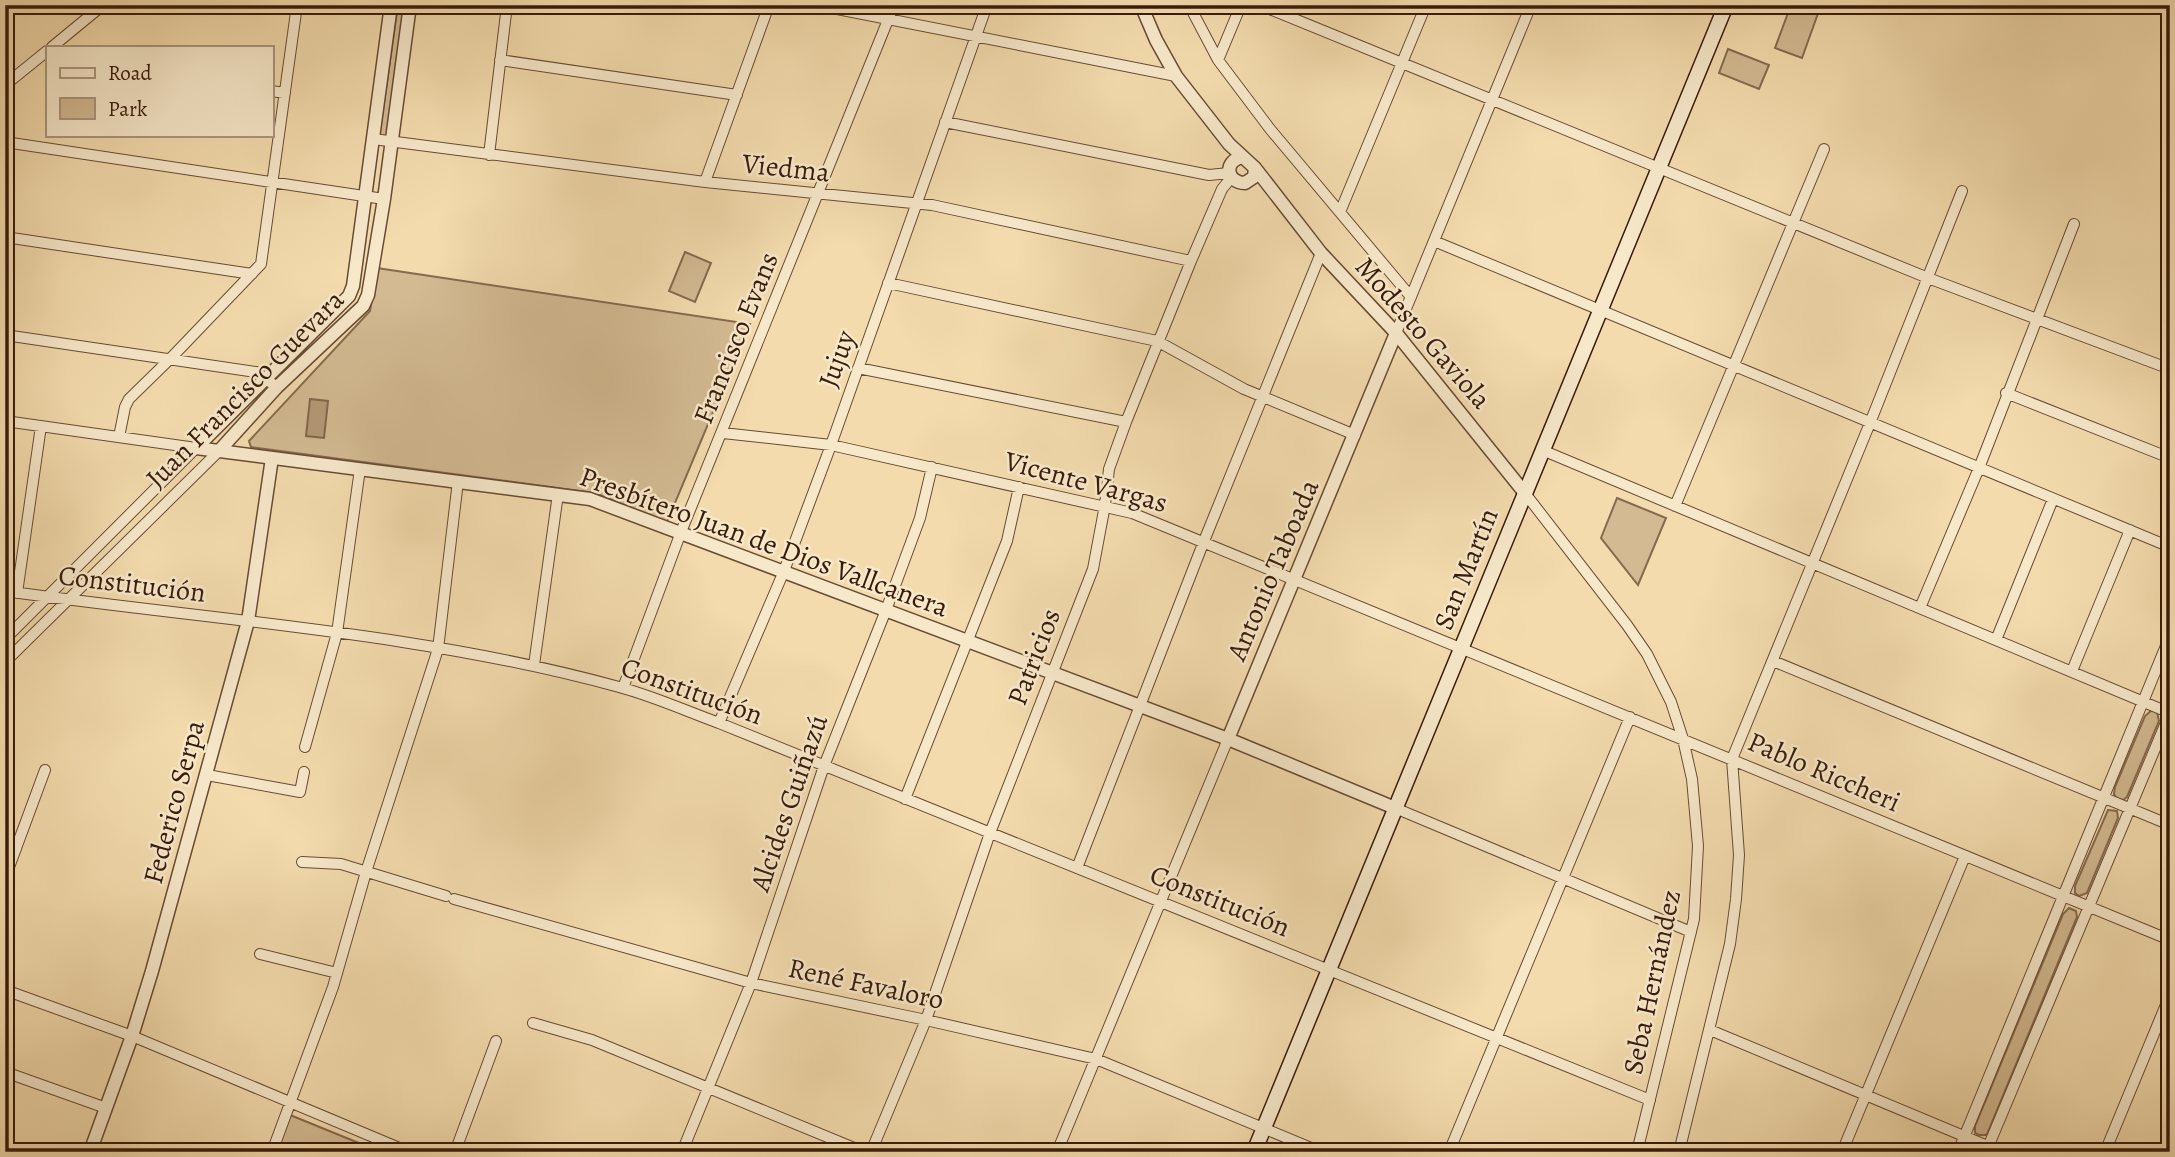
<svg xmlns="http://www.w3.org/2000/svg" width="2175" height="1157" viewBox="0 0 2175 1157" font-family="Alegreya,serif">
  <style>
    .green { fill: #d3ba92; stroke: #866a4f; stroke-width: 2 }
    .water { fill: #b49a76; stroke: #83674c; stroke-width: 2 }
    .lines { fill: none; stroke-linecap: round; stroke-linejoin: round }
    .minor-casing { stroke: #684b34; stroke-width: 12 }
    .tertiary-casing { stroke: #684b34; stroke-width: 15 }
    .secondary-casing { stroke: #391b0c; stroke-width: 17 }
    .minor { stroke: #f7e8ca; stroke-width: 10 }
    .tertiary { stroke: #f7e8ca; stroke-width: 12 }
    .secondary { stroke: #f7e8ca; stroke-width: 14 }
    .labels { text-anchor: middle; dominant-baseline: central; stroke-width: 5; stroke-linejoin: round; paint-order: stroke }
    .street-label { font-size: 28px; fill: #391b0c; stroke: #f7e8ca }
  </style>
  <rect width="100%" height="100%" fill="#f3dbad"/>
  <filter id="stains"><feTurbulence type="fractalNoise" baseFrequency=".00286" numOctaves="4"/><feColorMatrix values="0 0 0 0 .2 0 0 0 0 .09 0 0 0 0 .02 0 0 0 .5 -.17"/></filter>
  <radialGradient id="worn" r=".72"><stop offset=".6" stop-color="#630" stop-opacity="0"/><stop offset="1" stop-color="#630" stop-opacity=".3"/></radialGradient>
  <path class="green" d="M 398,5 L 406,5 L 387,138 L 379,137 Z
    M 1791,5 L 1821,5 L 1802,58 L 1775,48 Z
    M 1728,49 L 1769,65 L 1759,89 L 1719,73 Z
    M 685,252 L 711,263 L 695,302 L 669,291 Z
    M 377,268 L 750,324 L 667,522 L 595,493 L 251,447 L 249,441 L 370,311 Z
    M 1617,498 L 1666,518 L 1638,585 L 1601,538 Z
    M 2152,710 L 2157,712 L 2159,721 L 2127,797 L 2123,800 L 2117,799 L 2114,794 L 2115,787 L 2145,716 Z
    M 2108,810 L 2117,811 L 2118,818 L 2087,893 L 2079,896 L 2075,893 L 2075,886 Z
    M 2069,908 L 2076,911 L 2077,917 L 1988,1132 L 1986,1135 L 1979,1135 L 1975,1133 L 1975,1126 L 2063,914 Z
    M 290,1115 L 381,1152 L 277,1152 Z"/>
  <path class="water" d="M 310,399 L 328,401 L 324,438 L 306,436 Z"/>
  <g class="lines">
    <g class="minor-casing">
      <path id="minor" d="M 817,5 L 1176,76
        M 1189,5 L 1218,60 L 1270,129 L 1411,297
        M 1260,5 L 1928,278 L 2170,369
        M 52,47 L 103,5
        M 500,60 L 737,95
        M 1218,60 L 1241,5
        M 5,85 L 47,51
        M 271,91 L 285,93
        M 945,122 L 1209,175 L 1229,173
        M 373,139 L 705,182 L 932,205 L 1191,261
        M 5,142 L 384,199
        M 489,155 L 507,5
        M 705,182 L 769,5
        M 1340,212 L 1426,5
        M 5,237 L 252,274
        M 1434,241 L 2170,547
        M 888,283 L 1157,341 L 1244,389 L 1355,435
        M 1396,333 L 1531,5
        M 5,335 L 256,372 L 277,387
        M 858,368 L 1126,422
        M 2006,393 L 2170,458
        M 5,421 L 196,448
        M 723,433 L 831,445 L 1132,513 L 2170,940
        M 119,437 L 125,407 L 129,399 L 171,358 L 261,264 L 297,5
        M 1542,450 L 2170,713
        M 1524,492 L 1627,625 L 1647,654 L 1671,702 L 1683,739 L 1692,779 L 1698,846 L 1694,919 L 1637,1152
        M 1675,506 L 1824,149
        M 5,591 C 210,620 419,632 619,687 C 653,696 686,711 719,723 L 1650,1100
        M 17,593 L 41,426
        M 1920,608 L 1979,468 L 2074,224
        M 5,639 L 196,448
        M 1996,640 L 2053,499
        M 1773,661 L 2170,825
        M 5,662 L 219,451
        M 534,665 L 558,494
        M 2072,671 L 2130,530
        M 623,688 L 681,532 L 894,5
        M 719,723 L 784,571 L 831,445 L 987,5
        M 305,747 L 337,633 L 360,469
        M 207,775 L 300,792 L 304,772
        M 905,799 L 1007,541 L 1019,487
        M 1395,808 L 1691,932
        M 5,847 L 16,849
        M 302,862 L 341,864 L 446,896
        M 1077,868 L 1204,541 L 1321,253
        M 5,878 L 45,770
        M 454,899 L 751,983 L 926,1020 L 1096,1059 L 1321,1152
        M 260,954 L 337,973
        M 5,990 L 132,1036 L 409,1152
        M 533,1023 L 592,1040 L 864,1152
        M 1710,1030 L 2002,1152
        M 5,1072 L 106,1108
        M 272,1152 L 333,987 L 366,872 L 438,649 L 458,481
        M 455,1152 L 496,1041
        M 682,1152 L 751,983 L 824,766 L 886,610 L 920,518 L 932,467
        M 871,1152 L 926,1020 L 990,833 L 1093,569 L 1105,505 L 1109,469 L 1126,422 L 1191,261 L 1222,189 L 1231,178
        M 1057,1152 L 1228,739
        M 1449,1152 L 1630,717
        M 1679,1152 L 1730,944 L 1736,899 L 1739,855 L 1732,759 L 1870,423 L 1962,191
        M 1842,1152 L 1965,856
        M 1958,1152 L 2170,636
        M 1986,1152 L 2170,713
        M 2105,1152 L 2170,995"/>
    </g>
    <g class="tertiary-casing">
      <path id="tertiary" d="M 1141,5 L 1156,40 L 1176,76 L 1229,144 L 1255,168 L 1321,253 L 1396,333 L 1524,492
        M 1243,157 C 1223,160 1226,183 1245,183 L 1254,177 L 1255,168
        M 196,448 L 590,499 L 1228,739 L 1395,808
        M 196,448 L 349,296 L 353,286 L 391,5
        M 219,451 L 277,387 L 363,306 L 368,295 L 384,199 L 410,5
        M 1228,739 L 1396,333
        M 90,1152 L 132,1036 L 152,971 L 248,621 L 272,458"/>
    </g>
    <g class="secondary-casing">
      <path id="secondary" d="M 1254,1152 L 1726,5"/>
    </g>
    <use href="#minor" class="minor"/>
    <use href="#tertiary" class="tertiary"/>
    <use href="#secondary" class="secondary"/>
  </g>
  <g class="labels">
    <g class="street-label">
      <text transform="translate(786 168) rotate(6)">Viedma</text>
      <text transform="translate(1423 333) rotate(49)">Modesto Gaviola</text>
      <text transform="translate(736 338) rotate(-68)">Francisco Evans</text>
      <text transform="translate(837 359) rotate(-70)">Jujuy</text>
      <text transform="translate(245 389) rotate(-45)">Juan Francisco Guevara</text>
      <text transform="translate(1086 482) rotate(15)">Vicente Vargas</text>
      <text transform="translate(764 542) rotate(20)">Presbítero Juan de Dios Vallcanera</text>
      <text transform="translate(1466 569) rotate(-68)">San Martín</text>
      <text transform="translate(1273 570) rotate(-67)">Antonio Taboada</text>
      <text transform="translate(132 584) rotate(7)">Constitución</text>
      <text transform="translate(1034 657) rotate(-69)">Patricios</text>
      <text transform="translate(692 691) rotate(20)">Constitución</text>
      <text transform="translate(1824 772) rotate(23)">Pablo Riccheri</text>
      <text transform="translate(174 802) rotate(-75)">Federico Serpa</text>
      <text transform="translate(789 803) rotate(-71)">Alcides Guiñazú</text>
      <text transform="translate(1220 901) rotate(22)">Constitución</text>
      <text transform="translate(1652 982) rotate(-78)">Seba Hernández</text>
      <text transform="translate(866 984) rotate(12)">René Favaloro</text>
    </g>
  </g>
  <rect width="2175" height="1157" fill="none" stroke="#f3dbad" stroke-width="28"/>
  <rect x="7" y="7" width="2161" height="1143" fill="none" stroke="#391b0c" stroke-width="3.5"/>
  <rect x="14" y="14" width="2147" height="1129" fill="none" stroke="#391b0c" stroke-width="2"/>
  <rect x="46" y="46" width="228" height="91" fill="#f7e8ca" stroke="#ab967e" stroke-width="2"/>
  <rect x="60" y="68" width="35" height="10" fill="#f7e8ca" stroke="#ab967e" stroke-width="2"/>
  <text x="108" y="80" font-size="21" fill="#391b0c">Road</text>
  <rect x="60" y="98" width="35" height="21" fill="#d3ba92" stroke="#ab967e" stroke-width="2"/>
  <text x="108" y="116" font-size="21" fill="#391b0c">Park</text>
  <rect width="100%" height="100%" filter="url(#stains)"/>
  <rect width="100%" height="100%" fill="url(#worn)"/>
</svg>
